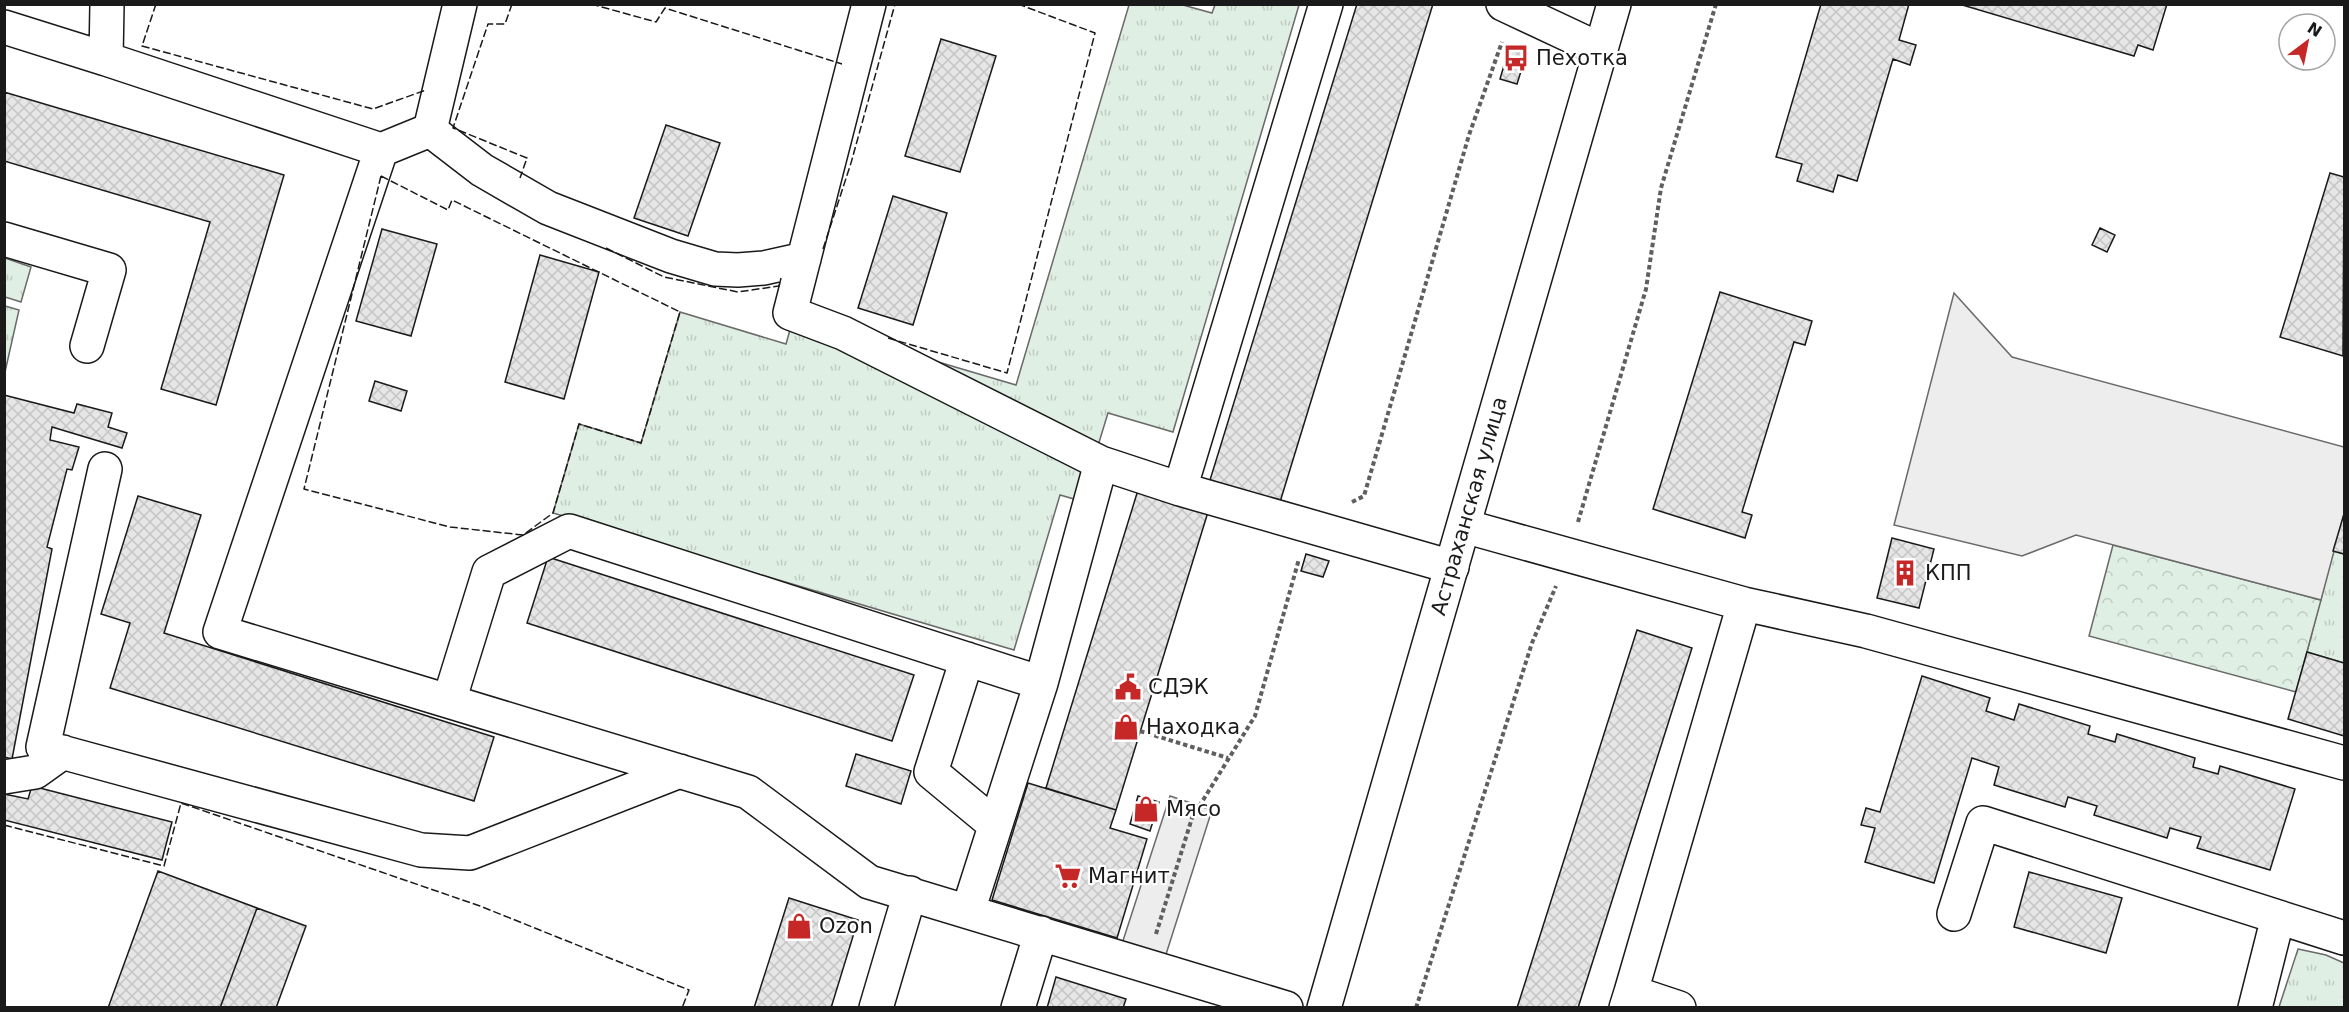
<svg xmlns="http://www.w3.org/2000/svg" width="2349" height="1012" viewBox="0 0 2349 1012" font-family="'DejaVu Sans',sans-serif">
  <style>
    .grass { fill: url(#grass-tufts); stroke: #6a6a6a; stroke-width: 1.5 }
    .forest { fill: url(#forest-crowns); stroke: #6a6a6a; stroke-width: 1.5 }
    .parking { fill: #ededed; stroke: #6a6a6a; stroke-width: 1.5 }
    .building { fill: url(#building-cross-hatch); stroke: #1a1a1a; stroke-width: 1.5 }
    .lines { fill: none; stroke-linecap: round; stroke-linejoin: round }
    .minor-casing { stroke: #1a1a1a; stroke-width: 36 }
    .major-casing { stroke: #1a1a1a; stroke-width: 36 }
    .path { stroke: #5f5f5f; stroke-width: 4; stroke-dasharray: 4.5 3; stroke-linecap: butt }
    .minor { stroke: #fff; stroke-width: 33 }
    .major { stroke: #fff; stroke-width: 33 }
    .fence { stroke: #1a1a1a; stroke-width: 1.5; stroke-dasharray: 8 3; stroke-linecap: butt }
    .labels { text-anchor: middle; dominant-baseline: central; stroke-width: 4.5; stroke-linejoin: round; paint-order: stroke }
    .poi-label { font-size: 21px; fill: #1a1a1a; stroke: #fff; text-anchor: start }
    .street-label { font-size: 21px; fill: #1a1a1a; stroke: #fff }
  </style>
  <defs>
    <pattern id="grass-tufts" width="24" height="20" patternUnits="userSpaceOnUse" patternTransform="scale(1.5)"><rect width="24" height="20" fill="#e0efe3"/><path d="M3 7l-1-3M5 7V3M7 7l1-3M15 17l-1-3M17 17v-4M19 17l1-3" fill="none" stroke="#c0ccc2"/></pattern>
    <pattern id="forest-crowns" width="20" height="18" patternUnits="userSpaceOnUse" patternTransform="scale(1.5)"><rect width="20" height="18" fill="#e0efe3"/><path d="M2 6a3 3 0 1 1 6 0M12 15a3 3 0 1 1 6 0" fill="none" stroke="#c0ccc2"/></pattern>
    <pattern id="building-cross-hatch" width="8" height="8" patternUnits="userSpaceOnUse" patternTransform="scale(1.5)"><rect width="8" height="8" fill="#e6e6e6"/><path d="M0 0l8 8M0 8l8-8" fill="none" stroke="#c5c5c5"/></pattern>
  </defs>
  <rect width="100%" height="100%" fill="#fff"/>
  <path class="grass" d="M 1129,5 L 1183,5 L 1212,13 L 1215,5 L 1299,5 L 1173,432 L 1108,413 L 1081,501 L 1060,495 L 1014,650 L 553,513 L 579,424 L 641,443 L 680,312 L 786,344 L 793,319 L 1016,385 Z
    M 5,258 L 31,267 L 21,302 L 5,297 Z
    M 5,306 L 19,310 L 5,372 L 4,306 Z
    M 2333,551 L 2344,554 L 2344,663 L 2307,652 Z
    M 2298,949 L 2326,955 L 2344,963 L 2344,1007 L 2279,1007 Z"/>
  <path class="forest" d="M 2113,545 L 2321,600 L 2296,692 L 2089,636 Z"/>
  <path class="parking" d="M 1954,293 L 2012,357 L 2344,447 L 2344,514 L 2321,600 L 2076,535 L 2022,556 L 1894,525 Z
    M 1170,796 L 1212,810 L 1161,970 L 1118,956 Z"/>
  <path class="building" d="M 1357,4 L 1433,4 L 1280,502 L 1210,480 Z
    M 1821,4 L 1909,4 L 1899,40 L 1916,45 L 1910,65 L 1893,59 L 1857,181 L 1838,175 L 1833,192 L 1797,181 L 1802,164 L 1776,157 Z
    M 1959,4 L 2167,4 L 2153,50 L 2138,45 L 2134,56 Z
    M 941,39 L 996,56 L 960,172 L 905,156 Z
    M 1510,46 L 1527,51 L 1522,68 L 1505,62 Z
    M 1505,62 L 1522,68 L 1517,84 L 1500,79 Z
    M 4,92 L 284,175 L 216,405 L 161,389 L 210,222 L 4,161 Z
    M 666,125 L 720,143 L 688,236 L 634,218 Z
    M 2330,173 L 2344,177 L 2343,356 L 2280,337 Z
    M 893,196 L 947,213 L 913,325 L 858,308 Z
    M 2100,228 L 2115,235 L 2107,252 L 2092,245 Z
    M 382,229 L 437,244 L 411,336 L 356,321 Z
    M 540,255 L 599,272 L 564,399 L 505,382 Z
    M 1720,292 L 1812,321 L 1805,345 L 1794,342 L 1742,512 L 1752,515 L 1745,538 L 1653,509 Z
    M 375,381 L 407,391 L 401,411 L 369,401 Z
    M 4,395 L 74,413 L 77,404 L 112,413 L 108,427 L 127,433 L 122,448 L 52,427 L 50,440 L 79,447 L 72,470 L 67,469 L 47,547 L 52,549 L 12,759 L 4,757 Z
    M 1138,490 L 1208,512 L 1116,810 L 1046,788 Z
    M 138,496 L 201,515 L 164,633 L 494,737 L 474,801 L 110,688 L 130,623 L 101,614 Z
    M 2344,514 L 2344,554 L 2333,551 Z
    M 1892,538 L 1934,549 L 1919,608 L 1877,598 Z
    M 1306,554 L 1329,561 L 1323,577 L 1301,571 Z
    M 548,557 L 914,675 L 892,741 L 527,623 Z
    M 1637,630 L 1692,648 L 1578,1008 L 1517,1008 Z
    M 2307,652 L 2344,663 L 2344,736 L 2288,719 Z
    M 1922,676 L 1990,698 L 1986,711 L 2014,720 L 2019,704 L 2090,726 L 2088,734 L 2115,742 L 2117,734 L 2195,758 L 2193,767 L 2218,774 L 2220,766 L 2295,789 L 2270,870 L 2197,848 L 2201,837 L 2170,828 L 2167,838 L 2094,815 L 2097,806 L 2068,797 L 2065,807 L 1994,785 L 1999,767 L 1972,758 L 1934,883 L 1865,862 L 1875,828 L 1861,825 L 1866,808 L 1880,812 Z
    M 856,754 L 911,771 L 901,804 L 846,786 Z
    M 1028,783 L 1116,810 L 1110,828 L 1147,839 L 1117,938 L 992,900 Z
    M 32,786 L 172,822 L 162,860 L 4,820 L 4,794 L 28,799 Z
    M 1138,796 L 1159,802 L 1150,831 L 1130,824 Z
    M 158,871 L 257,908 L 220,1008 L 108,1008 Z
    M 2029,872 L 2122,898 L 2106,953 L 2014,927 Z
    M 789,898 L 858,920 L 831,1008 L 754,1008 Z
    M 257,908 L 306,926 L 276,1008 L 220,1008 Z
    M 1056,977 L 1126,999 L 1123,1008 L 1047,1008 Z"/>
  <g class="lines">
    <g class="minor-casing">
      <path id="minor" d="M 107,4 L 106,59 L 381,150
        M 460,4 L 430,130 L 381,150 L 220,632 L 748,792 L 869,882 L 1286,1008
        M 869,4 L 790,313 L 843,333 L 1101,463 L 1180,489
        M 1326,4 L 1180,489 L 1452,567
        M 1503,4 L 1601,50
        M 4,27 L 106,59
        M 430,130 L 482,170 L 548,208 L 671,256 L 715,269 L 738,270 L 764,268 L 804,259
        M 4,239 L 109,270 L 87,346
        M 105,469 L 43,747 L 421,850 L 470,853 L 680,771
        M 1464,526 L 1744,604 L 1866,631 L 2344,763
        M 967,659 L 931,772 L 995,825
        M 449,701 L 489,572 L 569,531 L 1041,683
        M 4,777 L 35,772 L 63,752
        M 968,911 L 1041,683 L 1101,463
        M 1954,914 L 1983,823 L 2344,938
        M 1631,992 L 1744,604
        M 876,1008 L 910,893
        M 1018,1008 L 1041,933
        M 1626,1008 L 1631,992 L 1679,1008
        M 2255,1008 L 2278,917"/>
    </g>
    <g class="major-casing">
      <path id="major" d="M 1324,1008 L 1614,4"/>
    </g>
    <path class="path" d="M 1352,502 L 1364,496 L 1469,135 L 1502,42
      M 1578,522 L 1646,289 L 1661,188 L 1716,4
      M 1140,731 L 1228,758
      M 1156,934 L 1192,818 L 1255,716 L 1299,559
      M 1416,1008 L 1532,643 L 1556,586"/>
    <use href="#minor" class="minor"/>
    <use href="#major" class="major"/>
    <path class="fence" d="M 156,4 L 142,46 L 373,109 L 426,90
      M 512,4 L 505,24 L 488,24 L 453,128 L 527,158 L 520,178
      M 591,4 L 656,22 L 665,8 L 842,64
      M 381,176 L 448,210 L 452,200 L 680,312 L 641,443 L 579,424 L 553,513 L 523,535 L 450,527 L 304,489 Z
      M 606,248 L 664,277 L 738,292 L 779,286 L 781,278
      M 823,249 L 851,163 L 895,4
      M 888,338 L 1007,373 L 1095,33 L 1018,4
      M 4,825 L 164,866 L 181,803 L 480,906 L 689,990 L 682,1008"/>
  </g>
  <defs>
    <g id="bus-bare" transform="scale(2.07)"><path d="M-5-6H5V4H4V6H2V4H-2V6H-4V4H-5ZM-3.5-4V0h7V-4ZM-3.5 1.2v1.5H-2V1.2ZM2 1.2v1.5H3.5V1.2Z" fill="#c62828" stroke="#fff" stroke-width="2.5" paint-order="stroke"/></g>
    <g id="building-bare" transform="scale(2.07)"><path d="M-4-6H4V6H1V3H-1V6H-4ZM-2.5-4.3h1.7v1.8h-1.7ZM.8-4.3h1.7v1.8H.8ZM-2.5-1h1.7V.8h-1.7ZM.8-1h1.7V.8H.8Z" fill="#c62828" stroke="#fff" stroke-width="2.5" paint-order="stroke"/></g>
    <g id="civic-bare" transform="scale(2.07)"><path d="M-.6-6.5H3V-4.5H.6V-3L4-1V1h2V6H-6V1h2V-1L-.6-3ZM-1.2 2.5V6h2.4V2.5Z" fill="#c62828" stroke="#fff" stroke-width="2.5" paint-order="stroke"/></g>
    <g id="shop-bare" transform="scale(2.07)"><path d="M-5-2.5h2.3a2.7 3.5 0 0 1 5.4 0H5L5.5 6h-11ZM-1.5-2.5h3a1.5 2.3 0 0 0-3 0Z" fill="#c62828" stroke="#fff" stroke-width="2.5" paint-order="stroke"/></g>
    <g id="supermarket-bare" transform="scale(2.07)"><path d="M-6-5.5h2.5l.6 2H6L4.5 2H-2.5L-4.4-4H-6ZM-1.5 3.2a1.3 1.3 0 1 0 .1 0ZM3 3.2a1.3 1.3 0 1 0 .1 0Z" fill="#c62828" stroke="#fff" stroke-width="2.5" paint-order="stroke"/></g>
  </defs>
  <g fill-rule="evenodd">
    <use href="#bus-bare" x="1516" y="58"/>
    <use href="#building-bare" x="1905" y="573"/>
    <use href="#civic-bare" x="1128" y="687"/>
    <use href="#shop-bare" x="1126" y="727"/>
    <use href="#shop-bare" x="1146" y="809"/>
    <use href="#supermarket-bare" x="1068" y="876"/>
    <use href="#shop-bare" x="799" y="926"/>
  </g>
  <g class="labels">
    <g class="poi-label">
      <text x="1536" y="58">Пехотка</text>
      <text x="1925" y="573">КПП</text>
      <text x="1148" y="687">СДЭК</text>
      <text x="1146" y="727">Находка</text>
      <text x="1166" y="809">Мясо</text>
      <text x="1088" y="876">Магнит</text>
      <text x="819" y="926">Ozon</text>
    </g>
    <g class="street-label">
      <text transform="translate(1469 506) rotate(-74)">Астраханская улица</text>
    </g>
  </g>
  <rect width="2349" height="1012" fill="none" stroke="#1a1a1a" stroke-width="12"/>
  <g transform="translate(2307 42) rotate(32)"><circle r="28" fill="#ffffff" stroke="#a3a3a3" stroke-width="1.5"/>
  <path d="M0-4.5L10 22L0 15L-10 22Z" fill="#c62828"/>
  <text y="-9" font-size="16" font-weight="bold" text-anchor="middle" fill="#1a1a1a">N</text>
  </g>
</svg>
